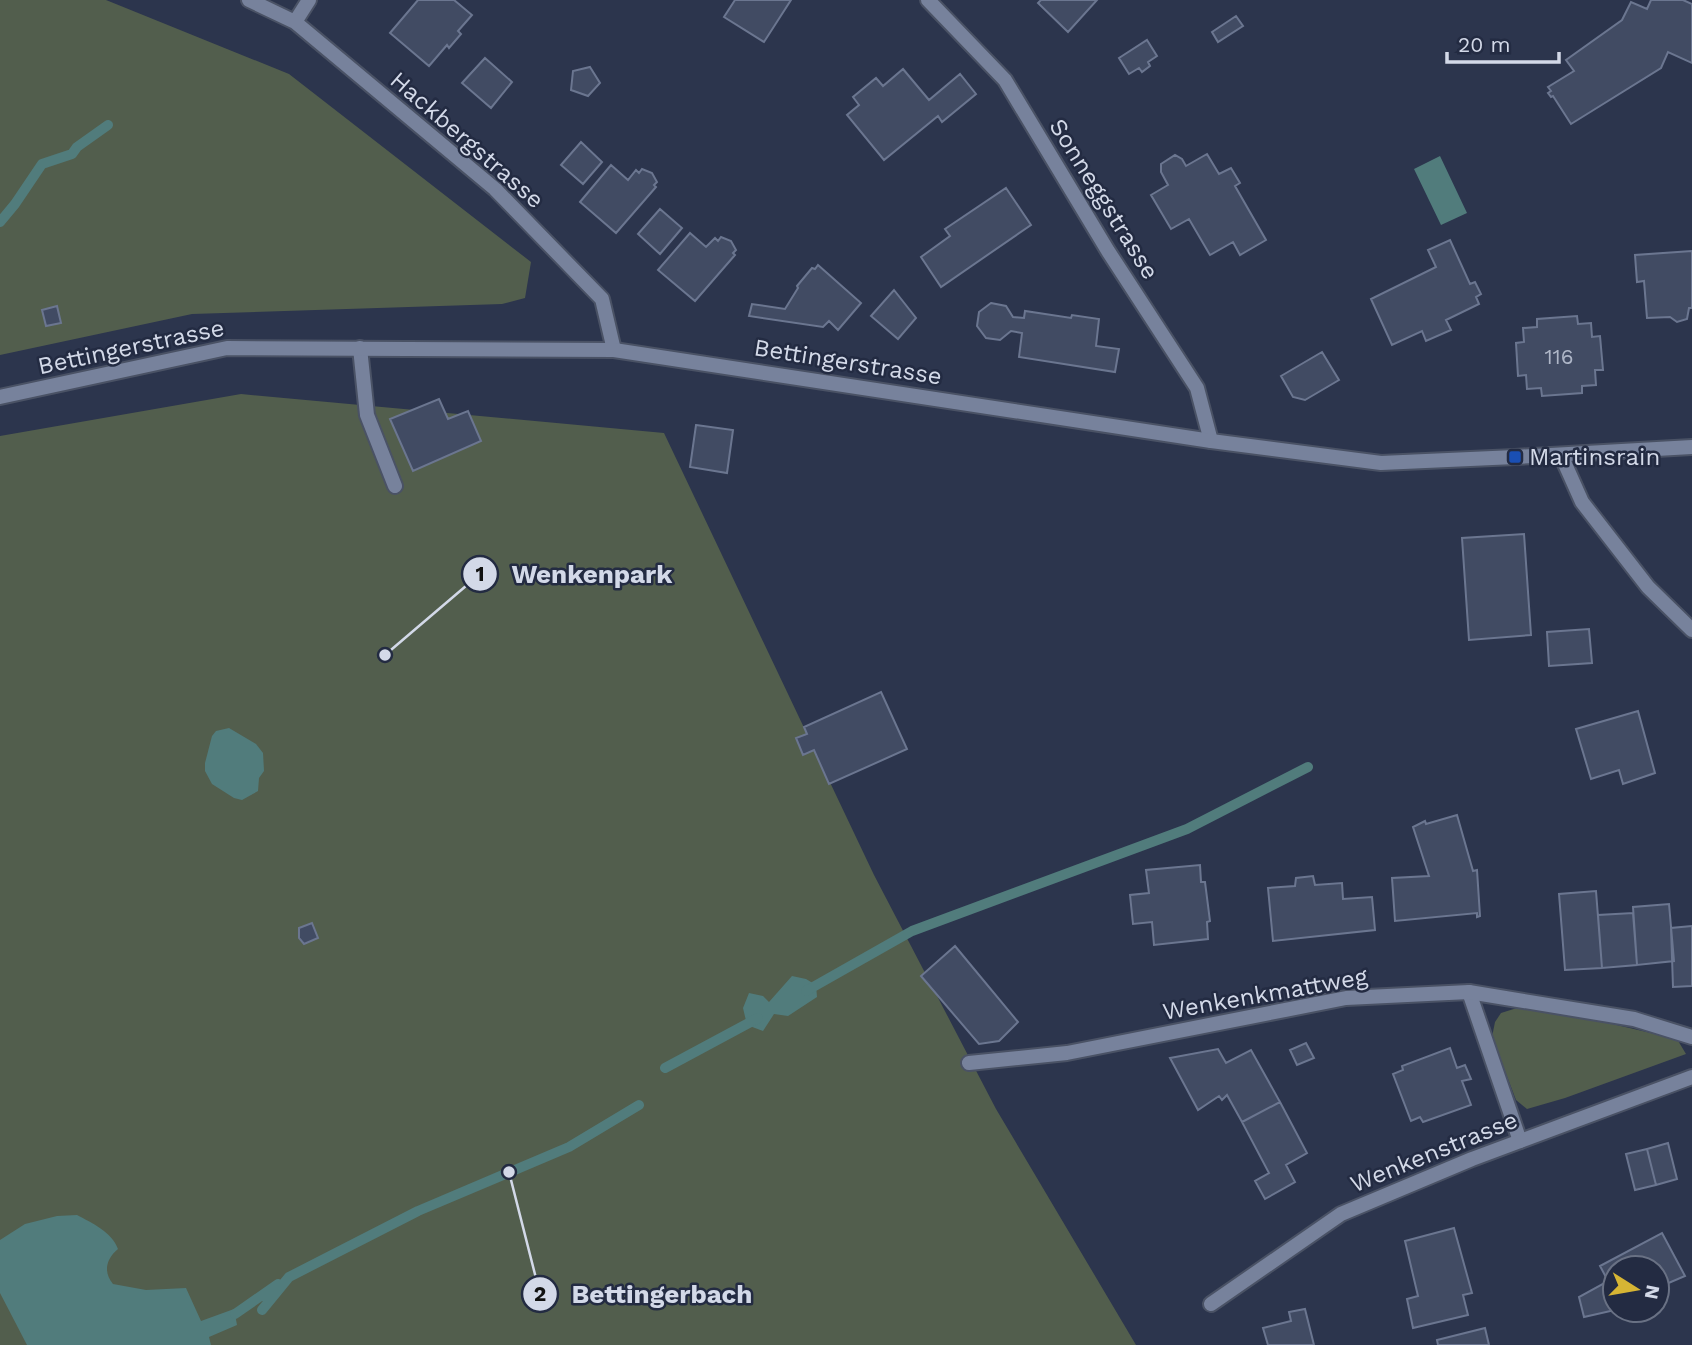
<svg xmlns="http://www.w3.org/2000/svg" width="1692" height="1345" viewBox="0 0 1692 1345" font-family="'Work Sans',sans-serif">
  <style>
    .green { fill: #525e4d }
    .water { fill: #517c7c }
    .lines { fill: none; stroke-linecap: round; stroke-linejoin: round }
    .stream { stroke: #517c7c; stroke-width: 10 }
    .building { fill: #414b63; stroke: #6b7690; stroke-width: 2 }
    .service-casing { stroke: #4a5265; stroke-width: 18 }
    .minor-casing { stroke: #4a5265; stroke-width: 18 }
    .tertiary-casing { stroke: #4a5265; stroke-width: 18 }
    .service { stroke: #77829c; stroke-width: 14 }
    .minor { stroke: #77829c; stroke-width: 14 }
    .tertiary { stroke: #77829c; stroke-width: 14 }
    .transit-dot { fill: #1a4fb4; stroke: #232b42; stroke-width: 2.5 }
    .labels { text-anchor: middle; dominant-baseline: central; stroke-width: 5; stroke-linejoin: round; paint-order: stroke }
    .number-label { font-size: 21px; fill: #aeb6c7 }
    .street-label { font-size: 24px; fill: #d3d9e8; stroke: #232b42 }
    .poi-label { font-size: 24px; fill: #d3d9e8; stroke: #232b42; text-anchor: start }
    .leader { fill: none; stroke: #d3d9e8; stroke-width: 2.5 }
    .callout-dot { fill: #d3d9e8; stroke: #232b42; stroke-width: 2.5 }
    .mark-label { font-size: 21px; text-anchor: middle; font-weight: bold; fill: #111 }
    .callout-label { font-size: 26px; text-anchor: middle; font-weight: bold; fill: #d3d9e8; stroke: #232b42; stroke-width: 5; stroke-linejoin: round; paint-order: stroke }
  </style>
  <rect width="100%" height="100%" fill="#2c354d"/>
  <path class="green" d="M 0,0 L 106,0 L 289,74 L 531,262 L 525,298 L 502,304 L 192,314 L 0,355 Z
    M 241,394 L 664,433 L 874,875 L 996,1109 L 1136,1345 L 0,1345 L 0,436 Z
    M 1520,1007 L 1595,1020 L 1677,1039 L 1686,1054 L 1565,1098 L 1527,1109 L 1516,1100 L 1492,1037 L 1495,1022 L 1501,1013 Z"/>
  <path class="water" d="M 1440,156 L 1467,213 L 1441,225 L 1414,169 Z
    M 229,728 L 256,744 L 263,753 L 264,771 L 259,778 L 258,791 L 242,800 L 234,798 L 212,784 L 205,771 L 205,763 L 212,736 L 216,731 Z
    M 792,976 L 806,979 L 816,985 L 817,997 L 788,1016 L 774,1014 L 763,1031 L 747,1025 L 743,1008 L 749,993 L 763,996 L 769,1002 Z
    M 77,1215 C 92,1223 112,1232 118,1249 C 106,1259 103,1272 113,1284 L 146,1290 L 186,1288 L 201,1321 L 234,1309 L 237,1325 L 209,1337 L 211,1345 L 27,1345 L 0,1293 L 0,1240 L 25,1224 L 57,1216 Z"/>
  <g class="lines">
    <path class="stream" d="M 0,222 L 15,204 L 42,164 L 72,154 L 77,147 L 108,125
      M 806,991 L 912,931 L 1187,829 L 1308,767
      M 665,1068 L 758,1018
      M 262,1310 L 289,1277 L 418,1211 L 569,1147 L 639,1105
      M 235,1314 L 278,1284"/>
  </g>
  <path class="building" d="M 418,0 L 454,0 L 472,15 L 458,31 L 461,34 L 449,48 L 447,45 L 429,66 L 390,33 Z
    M 735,0 L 791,0 L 764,42 L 724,17 Z
    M 1041,0 L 1097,0 L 1068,32 L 1038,3 Z
    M 1651,0 L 1683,0 L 1692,4 L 1692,63 L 1668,52 L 1661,68 L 1571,124 L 1553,96 L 1551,97 L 1548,93 L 1551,91 L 1548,87 L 1574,71 L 1566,60 L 1622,20 L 1631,2 L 1647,9 Z
    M 1236,16 L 1243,26 L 1218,42 L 1212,32 Z
    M 1147,40 L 1157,56 L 1148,62 L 1150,66 L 1142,72 L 1139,68 L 1129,74 L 1119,58 Z
    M 485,58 L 512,82 L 491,108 L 462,83 Z
    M 590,67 L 600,83 L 588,96 L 571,90 L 573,71 Z
    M 903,69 L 929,100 L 960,74 L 976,94 L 942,122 L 938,116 L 884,160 L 847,115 L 859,105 L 853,97 L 876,78 L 883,86 Z
    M 581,142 L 602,162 L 583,184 L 561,165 Z
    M 1207,154 L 1219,174 L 1231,168 L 1240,183 L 1235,186 L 1266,240 L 1240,255 L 1233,242 L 1210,255 L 1189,219 L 1171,229 L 1151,195 L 1168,185 L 1161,172 L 1161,164 L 1175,155 L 1182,159 L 1186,166 Z
    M 611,165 L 628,180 L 636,170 L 639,173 L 642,169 L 652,173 L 657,182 L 654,185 L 656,187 L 616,233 L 580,202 Z
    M 1006,188 L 1031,225 L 941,287 L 921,257 L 950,236 L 945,229 Z
    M 660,209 L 682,228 L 660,254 L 638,234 Z
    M 690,233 L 706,247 L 715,238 L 718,241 L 721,237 L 731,241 L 736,250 L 733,253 L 735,255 L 695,301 L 658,270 Z
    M 1450,240 L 1470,284 L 1475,282 L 1481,294 L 1476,297 L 1479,304 L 1446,320 L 1451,330 L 1426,341 L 1422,331 L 1392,345 L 1371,299 L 1436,267 L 1428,250 Z
    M 1692,251 L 1692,308 L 1689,308 L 1687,319 L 1677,322 L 1670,317 L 1647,318 L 1644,281 L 1637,282 L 1635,255 Z
    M 818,265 L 861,303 L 838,330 L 829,321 L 823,327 L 749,316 L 752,304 L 785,309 L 798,288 L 797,286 L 812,268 L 815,269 Z
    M 894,290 L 916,318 L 898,339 L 871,316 Z
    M 991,303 L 1006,306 L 1013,317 L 1024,318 L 1025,311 L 1071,318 L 1072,315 L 1099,319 L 1096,346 L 1119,349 L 1115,372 L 1019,357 L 1022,333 L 1011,331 L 1000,340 L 986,338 L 977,326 L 979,312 Z
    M 57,306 L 61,323 L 46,326 L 42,310 Z
    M 1577,316 L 1578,324 L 1591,323 L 1592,337 L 1600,336 L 1603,370 L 1595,370 L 1596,385 L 1582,386 L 1582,393 L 1542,396 L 1541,388 L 1527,389 L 1526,375 L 1518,376 L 1516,343 L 1524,342 L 1523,328 L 1537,327 L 1537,319 Z
    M 1322,352 L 1339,380 L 1305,400 L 1293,397 L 1281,376 Z
    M 439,399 L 448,419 L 468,411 L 481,441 L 413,471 L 390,419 Z
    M 696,425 L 733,430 L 727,473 L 690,467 Z
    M 1524,534 L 1531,635 L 1469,640 L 1462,538 Z
    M 1589,629 L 1592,663 L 1549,666 L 1547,632 Z
    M 881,692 L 907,749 L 829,784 L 814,750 L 803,755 L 796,738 L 807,734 L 804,727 Z
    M 1638,711 L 1655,773 L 1623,784 L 1619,770 L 1591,779 L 1576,729 Z
    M 1457,815 L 1473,871 L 1477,870 L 1480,916 L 1477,917 L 1477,913 L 1395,921 L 1392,878 L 1429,876 L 1413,827 L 1425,821 L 1426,824 Z
    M 1200,865 L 1201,882 L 1205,882 L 1210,921 L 1207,922 L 1208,939 L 1154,945 L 1152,922 L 1133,924 L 1130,895 L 1149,893 L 1146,870 Z
    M 1313,876 L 1315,885 L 1342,883 L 1343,899 L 1372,897 L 1375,930 L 1273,941 L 1268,888 L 1295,886 L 1296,878 Z
    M 1596,891 L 1602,968 L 1565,970 L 1559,894 Z
    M 1669,904 L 1674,961 L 1637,965 L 1633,907 Z
    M 1633,913 L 1637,965 L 1602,968 L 1598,915 Z
    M 312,923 L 318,938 L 304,944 L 299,938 L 299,928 Z
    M 1692,926 L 1692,986 L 1673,987 L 1671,928 Z
    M 955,946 L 1018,1022 L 999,1041 L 979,1044 L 921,976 Z
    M 1306,1043 L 1314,1058 L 1297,1065 L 1290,1050 Z
    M 1450,1048 L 1457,1068 L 1465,1065 L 1471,1079 L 1462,1081 L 1471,1105 L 1423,1122 L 1420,1117 L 1411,1121 L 1393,1074 L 1403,1070 L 1402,1066 Z
    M 1218,1049 L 1226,1063 L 1251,1050 L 1280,1102 L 1242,1122 L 1227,1095 L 1222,1100 L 1219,1096 L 1198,1110 L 1170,1058 Z
    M 1280,1102 L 1307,1153 L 1286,1165 L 1295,1182 L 1265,1199 L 1255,1181 L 1269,1173 L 1242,1122 Z
    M 1668,1143 L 1677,1179 L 1656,1185 L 1647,1149 Z
    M 1647,1149 L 1656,1185 L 1635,1190 L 1626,1154 Z
    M 1454,1228 L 1472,1293 L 1463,1295 L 1468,1315 L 1413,1328 L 1407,1299 L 1418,1296 L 1405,1241 Z
    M 1662,1233 L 1685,1276 L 1657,1288 L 1657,1268 L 1615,1268 L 1615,1294 L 1600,1266 Z
    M 1608,1281 L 1615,1294 L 1615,1310 L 1584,1317 L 1579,1297 Z
    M 1305,1309 L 1314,1345 L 1268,1345 L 1263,1328 L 1291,1321 L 1289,1312 Z
    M 1485,1328 L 1489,1345 L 1438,1345 L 1437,1340 Z"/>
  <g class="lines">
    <g class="service-casing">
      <path id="service" d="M 360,348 L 367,415 L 395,486
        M 1469,992 L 1520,1141"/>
    </g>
    <g class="minor-casing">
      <path id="minor" d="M 249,0 L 295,22 L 495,189 L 602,299 L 614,350
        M 928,0 L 1005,80 L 1108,251 L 1197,388 L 1211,441
        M 295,22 L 309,0
        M 1561,455 L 1582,502 L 1648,587 L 1692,630
        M 969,1063 L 1067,1053 L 1346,998 L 1469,992 L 1634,1019 L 1692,1037
        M 1211,1304 L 1341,1214 L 1472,1159 L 1692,1077"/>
    </g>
    <g class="tertiary-casing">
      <path id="tertiary" d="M 0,397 L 227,348 L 614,350 L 1211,441 L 1381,463 L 1515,457 L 1692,447"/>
    </g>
    <use href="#service" class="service"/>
    <use href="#minor" class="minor"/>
    <use href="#tertiary" class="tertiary"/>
  </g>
  <rect class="transit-dot" x="1508" y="450" width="14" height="14" rx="3.5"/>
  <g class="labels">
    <g class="number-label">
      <text x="1559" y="356">116</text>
    </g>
    <g class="street-label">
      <text transform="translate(467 140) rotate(41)">Hackbergstrasse</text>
      <text transform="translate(1104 199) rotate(58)">Sonneggstrasse</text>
      <text transform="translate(131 347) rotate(-12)">Bettingerstrasse</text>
      <text transform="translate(848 362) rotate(9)">Bettingerstrasse</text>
      <text transform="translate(1265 994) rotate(-10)">Wenkenkmattweg</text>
      <text transform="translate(1434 1152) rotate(-22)">Wenkenstrasse</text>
    </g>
    <g class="poi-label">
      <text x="1529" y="457">Martinsrain</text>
    </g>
  </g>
  <path class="leader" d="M385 655L480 574M509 1172L540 1294"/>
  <g class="callout-dot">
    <circle cx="385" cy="655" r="7"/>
    <circle cx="509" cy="1172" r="7"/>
    <circle cx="480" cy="574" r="18"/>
    <circle cx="540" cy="1294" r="18"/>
  </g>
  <g class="mark-label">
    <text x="480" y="581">1</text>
    <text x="540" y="1301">2</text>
  </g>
  <g class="callout-label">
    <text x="592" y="583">Wenkenpark</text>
    <text x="662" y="1303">Bettingerbach</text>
  </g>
  <g transform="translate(1636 1289) rotate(101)"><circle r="33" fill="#232b42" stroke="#697184" stroke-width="2"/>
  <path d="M0-5L12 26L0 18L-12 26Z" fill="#d6b534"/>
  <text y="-10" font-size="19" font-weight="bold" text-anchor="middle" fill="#d3d9e8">N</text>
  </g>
  <path d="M1447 52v10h112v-10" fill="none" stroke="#d3d9e8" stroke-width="3.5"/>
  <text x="1458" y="52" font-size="21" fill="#d3d9e8" stroke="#232b42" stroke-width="5" paint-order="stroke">20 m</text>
</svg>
